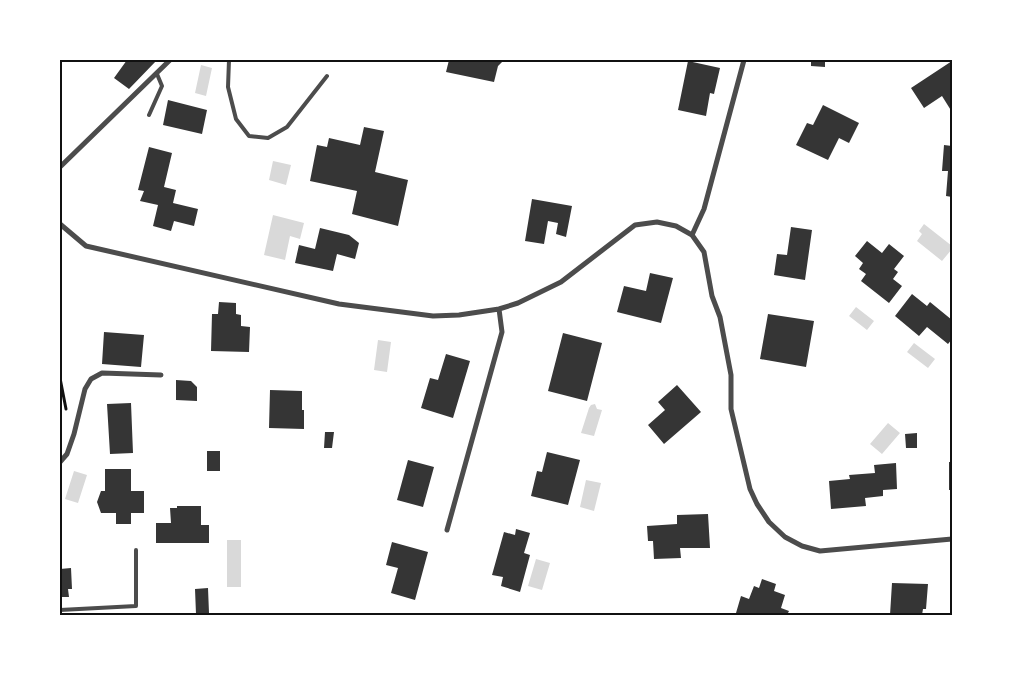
<svg xmlns="http://www.w3.org/2000/svg" width="1012" height="675" viewBox="0 0 1012 675" font-family="'Roboto Condensed',sans-serif">
  <style>
    .water { fill: #d9d9d9 }
    .building { fill: #353535 }
    .lines { fill: none; stroke-linecap: round; stroke-linejoin: round }
    .path { stroke: #111; stroke-width: 3 }
    .service { stroke: #4c4c4c; stroke-width: 4 }
    .minor { stroke: #4c4c4c; stroke-width: 5 }
    .neatline { fill: none; stroke: #111; stroke-width: 2 }
  </style>
  <rect width="100%" height="100%" fill="#fff"/>
  <path class="water" d="M 201,65 L 212,68 L 206,96 L 195,93 Z
    M 273,161 L 291,165 L 286,185 L 269,180 Z
    M 273,215 L 304,223 L 300,239 L 290,236 L 285,260 L 264,255 Z
    M 924,224 L 952,246 L 952,249 L 942,261 L 917,241 L 922,234 L 919,231 Z
    M 856,307 L 874,321 L 867,330 L 849,316 Z
    M 378,340 L 391,342 L 387,372 L 374,370 Z
    M 914,343 L 935,359 L 928,368 L 907,352 Z
    M 595,404 L 597,409 L 602,410 L 594,436 L 581,433 L 589,408 L 591,405 Z
    M 888,423 L 900,433 L 882,454 L 870,444 Z
    M 74,471 L 87,475 L 78,503 L 65,499 Z
    M 586,480 L 601,483 L 594,511 L 580,507 Z
    M 227,540 L 241,540 L 241,587 L 227,587 Z
    M 536,559 L 550,563 L 542,590 L 528,586 Z"/>
  <path class="building" d="M 127,60 L 157,60 L 129,89 L 114,78 Z
    M 449,60 L 504,60 L 498,66 L 494,82 L 446,72 Z
    M 811,60 L 825,60 L 825,67 L 811,66 Z
    M 688,61 L 720,68 L 714,94 L 710,93 L 706,116 L 678,110 Z
    M 952,61 L 952,112 L 942,96 L 924,108 L 911,88 Z
    M 168,100 L 207,110 L 202,134 L 163,125 Z
    M 823,105 L 859,123 L 849,143 L 839,138 L 828,160 L 796,145 L 807,123 L 813,125 Z
    M 364,127 L 384,131 L 375,172 L 408,180 L 398,226 L 352,214 L 357,191 L 310,181 L 317,145 L 327,147 L 329,138 L 360,145 Z
    M 944,145 L 952,146 L 952,197 L 946,196 L 948,171 L 942,171 Z
    M 149,147 L 172,153 L 164,187 L 176,190 L 173,203 L 198,209 L 194,226 L 174,221 L 171,231 L 153,226 L 158,205 L 140,201 L 144,191 L 138,190 Z
    M 532,199 L 572,206 L 566,237 L 556,234 L 558,223 L 548,221 L 544,244 L 525,241 Z
    M 791,227 L 812,230 L 805,280 L 774,275 L 777,254 L 787,255 Z
    M 320,228 L 349,235 L 359,243 L 355,259 L 337,254 L 333,271 L 295,263 L 299,245 L 315,249 Z
    M 867,241 L 882,253 L 889,244 L 904,256 L 894,269 L 898,272 L 893,279 L 902,286 L 889,303 L 861,281 L 866,274 L 859,269 L 863,263 L 855,256 Z
    M 650,273 L 673,278 L 661,323 L 617,312 L 624,286 L 646,291 Z
    M 912,294 L 927,306 L 930,302 L 952,320 L 952,339 L 948,344 L 927,327 L 919,336 L 895,316 Z
    M 219,302 L 236,303 L 236,314 L 241,315 L 241,326 L 250,327 L 249,352 L 211,351 L 212,314 L 218,314 Z
    M 768,314 L 814,321 L 806,367 L 760,359 Z
    M 104,332 L 144,335 L 141,367 L 102,364 Z
    M 563,333 L 602,343 L 587,401 L 548,391 Z
    M 446,354 L 470,361 L 453,418 L 421,408 L 430,378 L 438,380 Z
    M 176,380 L 191,381 L 197,387 L 197,401 L 176,400 Z
    M 677,385 L 701,412 L 664,444 L 648,425 L 665,410 L 658,402 Z
    M 270,390 L 302,391 L 302,410 L 304,410 L 304,429 L 269,428 Z
    M 131,403 L 133,453 L 110,454 L 107,404 Z
    M 325,432 L 334,432 L 332,448 L 324,448 Z
    M 917,433 L 917,448 L 906,448 L 905,434 Z
    M 207,451 L 220,451 L 220,471 L 207,471 Z
    M 547,452 L 580,460 L 568,505 L 531,496 L 537,471 L 542,472 Z
    M 408,460 L 434,467 L 423,507 L 397,500 Z
    M 949,462 L 952,462 L 952,490 L 949,490 Z
    M 896,463 L 897,489 L 883,490 L 883,496 L 865,498 L 866,506 L 831,509 L 829,481 L 850,479 L 849,475 L 875,473 L 874,465 Z
    M 105,469 L 131,469 L 131,491 L 144,491 L 144,513 L 131,513 L 131,524 L 116,524 L 116,513 L 101,513 L 97,502 L 101,491 L 105,491 Z
    M 177,506 L 201,506 L 201,525 L 209,525 L 209,543 L 156,543 L 156,523 L 171,523 L 170,508 L 177,508 Z
    M 708,514 L 710,548 L 680,548 L 681,558 L 654,559 L 653,541 L 648,541 L 647,526 L 677,524 L 677,515 Z
    M 516,529 L 530,533 L 524,553 L 530,555 L 520,592 L 501,586 L 503,577 L 492,575 L 504,532 L 515,535 Z
    M 392,542 L 428,552 L 415,600 L 391,593 L 398,568 L 386,565 Z
    M 71,568 L 72,589 L 68,589 L 69,597 L 60,597 L 60,569 Z
    M 762,579 L 776,584 L 774,591 L 785,595 L 781,608 L 789,611 L 787,615 L 743,615 L 736,613 L 741,596 L 749,599 L 754,586 L 759,588 Z
    M 892,583 L 928,584 L 926,609 L 923,609 L 922,615 L 890,615 Z
    M 208,588 L 209,613 L 196,614 L 195,589 Z"/>
  <g class="lines">
    <path class="path" d="M 60,378 L 66,409"/>
    <path class="service" d="M 229,60 L 228,87 L 236,119 L 249,136 L 268,138 L 287,127 L 327,76
      M 149,115 L 162,86 L 157,74
      M 60,610 L 136,606 L 136,550"/>
    <path class="minor" d="M 60,167 L 170,60
      M 60,224 L 86,246 L 339,304 L 433,316 L 459,315 L 499,309 L 518,303 L 561,282 L 635,225 L 657,222 L 676,226 L 692,235 L 704,252 L 712,296 L 720,317 L 731,375 L 731,409 L 750,489 L 757,504 L 769,522 L 785,537 L 802,546 L 820,551 L 952,539
      M 692,235 L 704,209 L 744,60
      M 60,462 L 67,454 L 74,434 L 85,389 L 91,379 L 102,373 L 161,375
      M 447,530 L 502,332 L 499,309"/>
  </g>
  <rect width="1012" height="675" fill="none" stroke="#ffffff" stroke-width="122"/>
  <rect x="61" y="61" width="890" height="553" class="neatline"/>
</svg>
